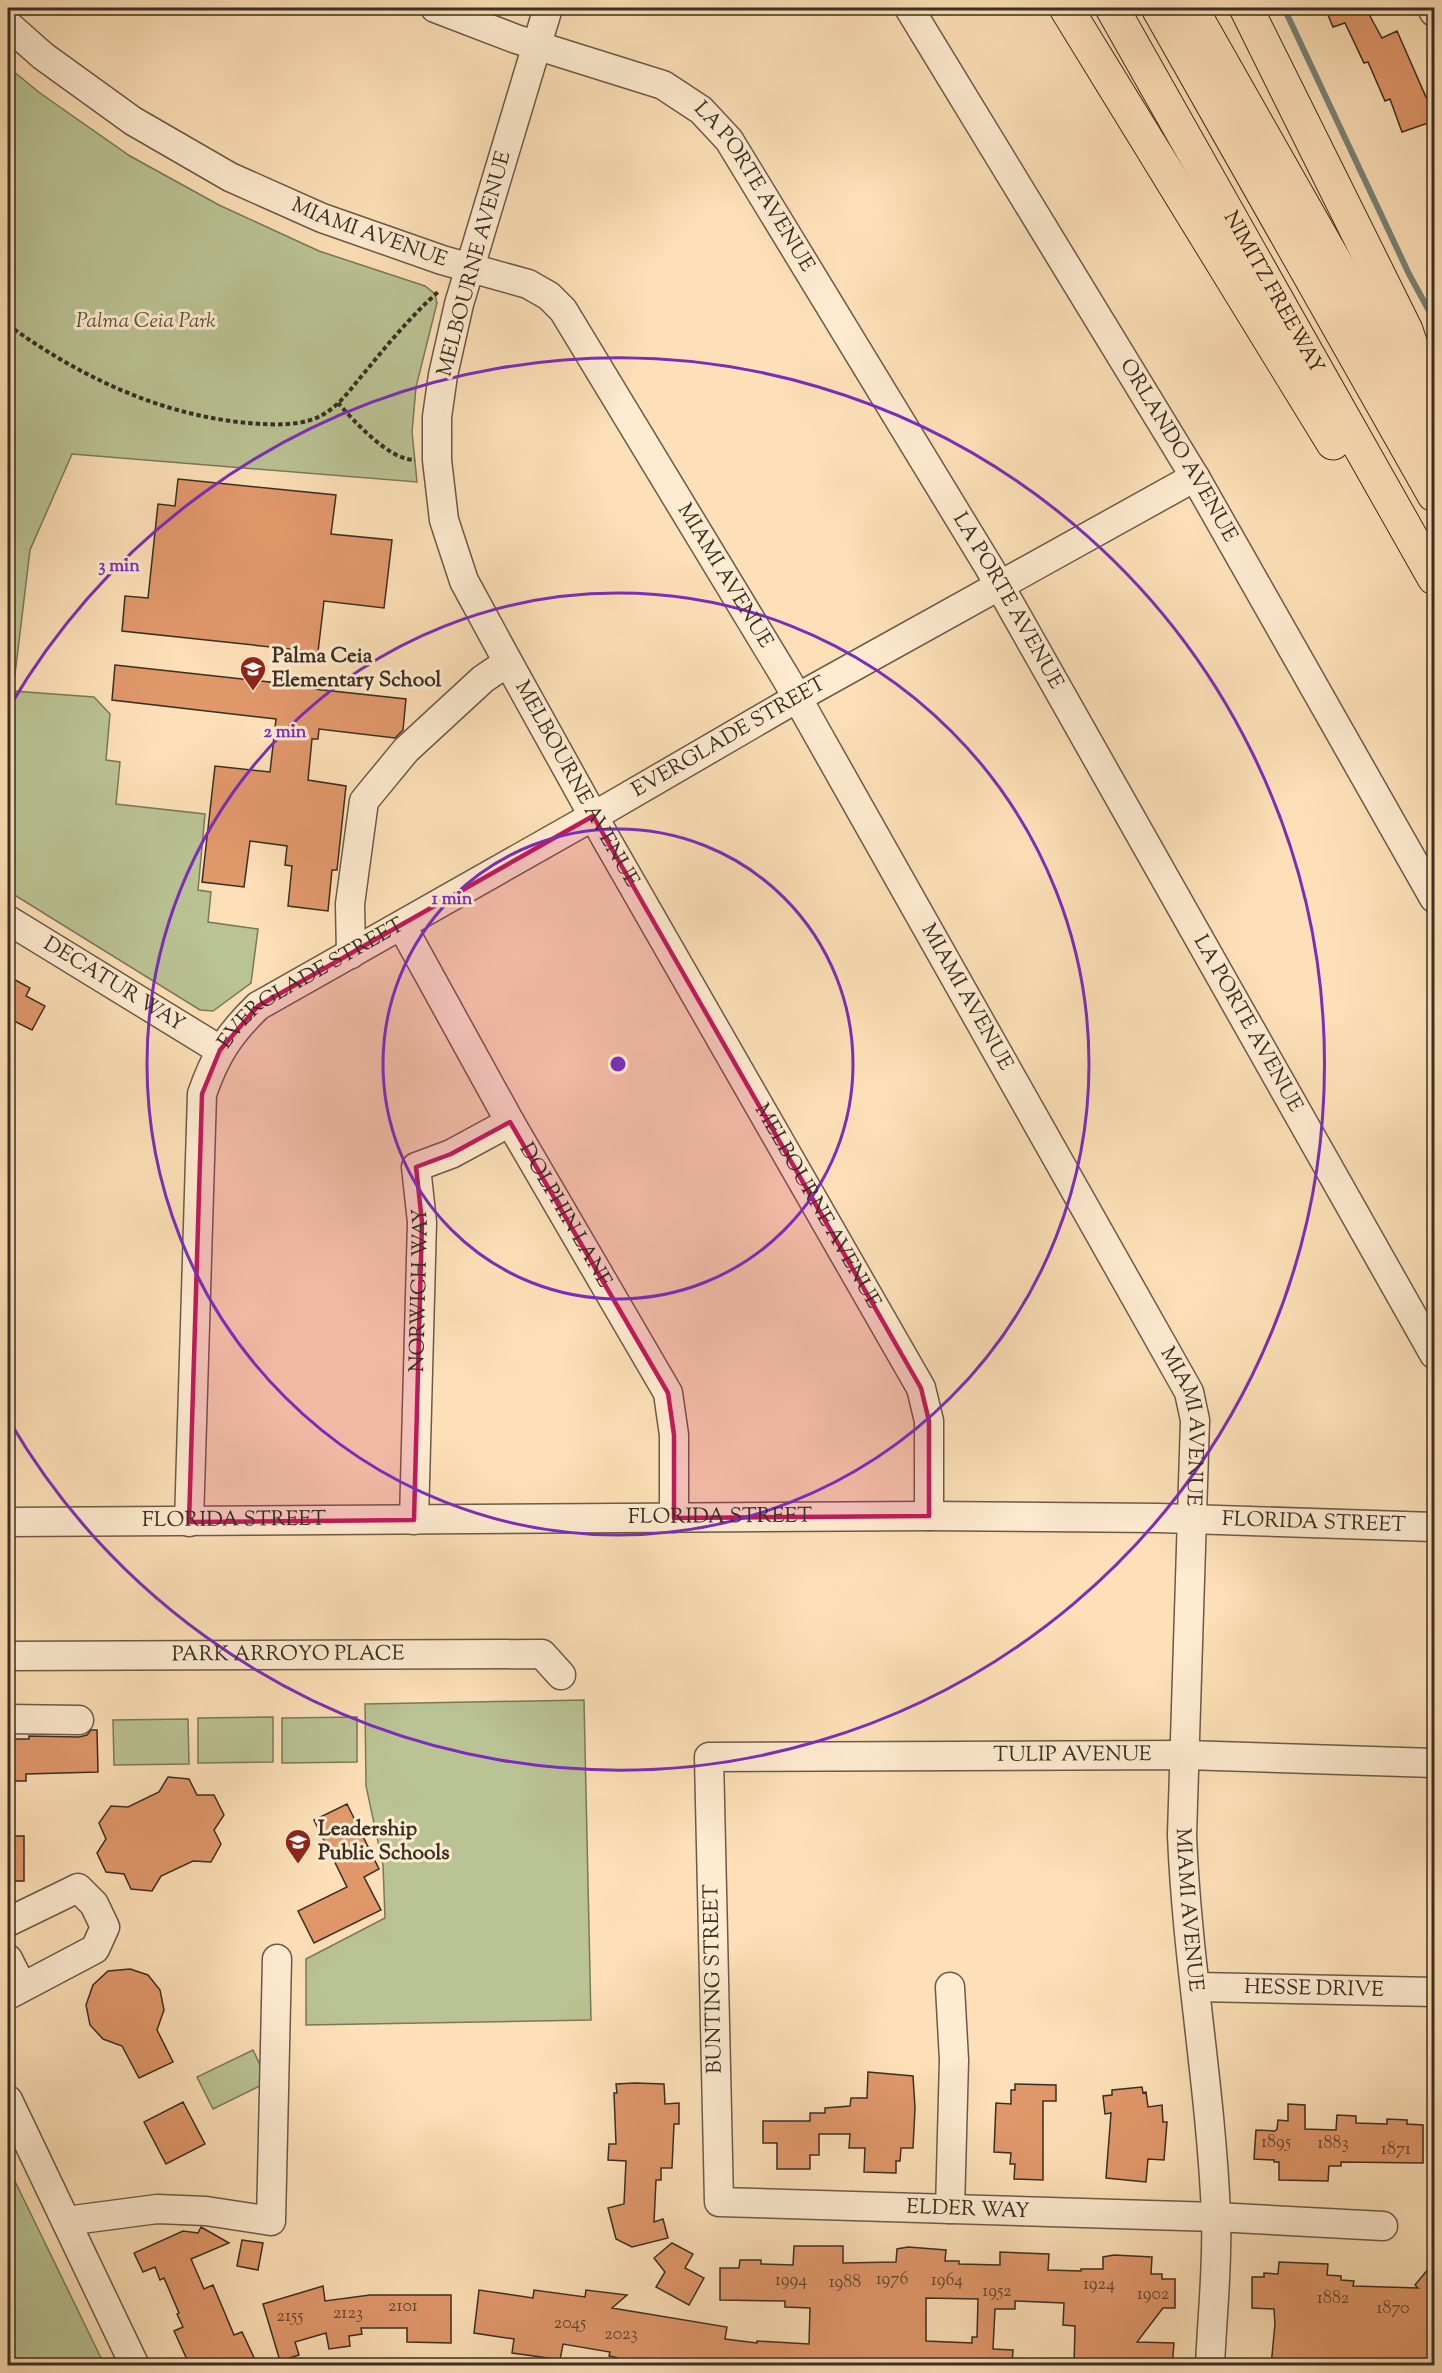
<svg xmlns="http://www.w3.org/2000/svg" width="1442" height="2373" viewBox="0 0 1442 2373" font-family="'Sorts Mill Goudy',serif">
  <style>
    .green { fill: #bac393; stroke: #7a785c; stroke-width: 1.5 }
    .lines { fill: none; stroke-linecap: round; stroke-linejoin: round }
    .stream { stroke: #768479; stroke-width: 6 }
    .building { fill: #e1986b; stroke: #392e24; stroke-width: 1.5; fill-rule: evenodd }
    .minor-casing { stroke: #6a5a49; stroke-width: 31 }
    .highway-casing { stroke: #392e24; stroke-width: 35 }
    .path { stroke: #392e24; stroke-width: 4; stroke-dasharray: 4.5 3; stroke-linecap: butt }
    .minor { stroke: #feebd0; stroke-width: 28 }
    .highway { stroke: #fde0b7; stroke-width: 33 }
    .marked { fill: #c2185b; fill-opacity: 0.2; stroke: #c2185b; stroke-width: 4.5; stroke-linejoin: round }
    .ring { fill: none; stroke: #7b2cbf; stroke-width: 3 }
    .labels { text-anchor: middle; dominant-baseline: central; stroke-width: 6; stroke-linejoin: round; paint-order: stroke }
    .number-label { font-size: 18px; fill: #634836 }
    .street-label { font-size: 21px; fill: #392e24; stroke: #feebd0 }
    .park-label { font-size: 21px; font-style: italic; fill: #595340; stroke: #feebd0 }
    .poi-label { font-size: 21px; font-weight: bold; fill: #392e24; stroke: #feebd0; text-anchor: start }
    .centre { fill: #7b2cbf; stroke: #feebd0; stroke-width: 3 }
    .ring-label { font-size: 18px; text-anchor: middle; font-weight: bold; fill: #7b2cbf; stroke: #feebd0; stroke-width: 6; stroke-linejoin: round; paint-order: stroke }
  </style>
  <rect width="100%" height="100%" fill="#fde0b7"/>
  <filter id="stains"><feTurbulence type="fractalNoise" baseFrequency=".00333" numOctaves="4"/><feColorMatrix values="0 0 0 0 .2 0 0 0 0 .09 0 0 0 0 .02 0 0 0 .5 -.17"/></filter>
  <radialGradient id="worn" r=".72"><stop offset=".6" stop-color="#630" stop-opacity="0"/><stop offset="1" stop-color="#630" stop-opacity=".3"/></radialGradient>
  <path class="green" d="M 8,67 L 40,93 L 130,156 L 219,205 L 319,251 L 425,286 L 435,294 L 437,303 L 416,387 L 412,432 L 417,482 L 72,454 L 30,550 L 13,691 L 94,697 L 110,714 L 106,760 L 120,762 L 116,804 L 205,814 L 198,890 L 211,892 L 208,922 L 258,929 L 251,983 L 213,1011 L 200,1010 L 8,891 Z
    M 584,1700 L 591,2020 L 306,2025 L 306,1959 L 385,1918 L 383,1865 L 366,1786 L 365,1704 Z
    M 273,1717 L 273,1762 L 198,1763 L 198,1718 Z
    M 357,1717 L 357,1762 L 282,1763 L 282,1718 Z
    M 188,1719 L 189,1764 L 114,1765 L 113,1720 Z
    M 253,2050 L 268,2082 L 213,2109 L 197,2077 Z
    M 8,2167 L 103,2362 L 96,2365 L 8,2365 Z"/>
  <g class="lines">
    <path class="stream" d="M 1284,8 L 1409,274 L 1434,320"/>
  </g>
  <path class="building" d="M 1325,8 L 1380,8 L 1369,13 L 1371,18 L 1382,38 L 1397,31 L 1426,97 L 1430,96 L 1434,109 L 1434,121 L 1402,132 L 1390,99 L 1385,101 L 1368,62 L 1364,63 L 1345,23 L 1333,27 Z
    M 178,479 L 336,495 L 331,534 L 392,540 L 384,608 L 324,601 L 318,652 L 122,631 L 125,596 L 148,598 L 158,504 L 175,506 Z
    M 115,665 L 314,687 L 314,689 L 406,699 L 403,730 L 395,738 L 319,729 L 318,739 L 312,739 L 308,780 L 346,786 L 337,870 L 332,870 L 328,911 L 288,906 L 292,866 L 285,865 L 287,846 L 250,841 L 244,887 L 202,882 L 215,766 L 270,772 L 276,719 L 112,700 Z
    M 8,976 L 30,988 L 26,996 L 45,1006 L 32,1030 L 8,1018 Z
    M 91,1730 L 97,1730 L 98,1772 L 26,1774 L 26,1781 L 8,1781 L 8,1739 L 29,1739 L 29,1736 L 79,1737 L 87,1735 Z
    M 168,1777 L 189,1779 L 197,1795 L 214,1795 L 224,1815 L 214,1830 L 221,1844 L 211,1862 L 193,1861 L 161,1876 L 152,1891 L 131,1889 L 124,1874 L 106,1872 L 97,1853 L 106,1839 L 99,1823 L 111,1806 L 128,1807 L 159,1792 Z
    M 347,1804 L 379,1869 L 364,1877 L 381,1910 L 314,1943 L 298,1911 L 347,1887 L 314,1820 Z
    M 8,1836 L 24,1836 L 24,1881 L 8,1881 Z
    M 130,1969 L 148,1975 L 160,1990 L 164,2010 L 157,2030 L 173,2062 L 139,2078 L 122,2046 L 103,2039 L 90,2025 L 86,2005 L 93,1985 L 108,1971 Z
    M 868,2072 L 913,2076 L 915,2108 L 913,2148 L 901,2148 L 900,2161 L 896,2161 L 896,2173 L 864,2172 L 865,2148 L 849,2148 L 850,2134 L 819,2134 L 819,2155 L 810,2155 L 810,2169 L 777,2169 L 777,2143 L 763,2143 L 763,2121 L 810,2121 L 810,2113 L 825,2113 L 825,2108 L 850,2106 L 851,2098 L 867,2098 Z
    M 635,2083 L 664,2084 L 665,2104 L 679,2103 L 679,2124 L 674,2124 L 672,2168 L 661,2168 L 661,2180 L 656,2180 L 654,2222 L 663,2219 L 668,2238 L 632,2247 L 616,2239 L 608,2208 L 624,2204 L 626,2161 L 608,2160 L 609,2144 L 616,2144 L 614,2093 L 617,2093 L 616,2084 Z
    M 1015,2084 L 1056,2085 L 1056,2101 L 1043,2101 L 1043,2180 L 1014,2179 L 1015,2164 L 1010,2164 L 1011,2153 L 994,2152 L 996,2103 L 1011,2104 L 1011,2090 L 1015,2090 Z
    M 1142,2087 L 1143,2093 L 1146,2092 L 1148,2107 L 1162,2105 L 1163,2122 L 1167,2122 L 1164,2160 L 1148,2159 L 1146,2182 L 1106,2178 L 1111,2113 L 1105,2114 L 1103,2096 L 1112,2095 L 1112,2090 Z
    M 183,2102 L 205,2144 L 166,2164 L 144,2122 Z
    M 1288,2104 L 1305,2105 L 1305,2129 L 1336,2130 L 1337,2115 L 1356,2116 L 1356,2123 L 1387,2124 L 1387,2119 L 1407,2120 L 1407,2124 L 1423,2125 L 1423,2163 L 1341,2162 L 1341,2166 L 1329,2166 L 1328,2181 L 1279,2180 L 1279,2162 L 1274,2162 L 1274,2160 L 1254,2159 L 1256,2130 L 1275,2131 L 1277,2129 L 1278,2120 L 1288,2121 Z
    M 201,2227 L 229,2243 L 191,2259 L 204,2289 L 213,2285 L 234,2335 L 242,2332 L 258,2366 L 190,2366 L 174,2331 L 183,2327 L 177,2314 L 179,2313 L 164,2278 L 160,2280 L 155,2267 L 143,2272 L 134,2253 L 183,2231 L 198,2233 Z
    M 242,2240 L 263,2243 L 258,2270 L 237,2266 Z
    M 672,2243 L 693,2254 L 685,2268 L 704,2278 L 689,2305 L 656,2287 L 665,2272 L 654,2258 Z
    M 794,2246 L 843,2246 L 843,2263 L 896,2262 L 897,2249 L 908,2247 L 946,2250 L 945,2261 L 959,2261 L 959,2264 L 1000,2265 L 1000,2252 L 1049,2254 L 1048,2270 L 1081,2271 L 1081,2269 L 1103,2269 L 1103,2257 L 1114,2255 L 1152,2257 L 1151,2274 L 1162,2274 L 1162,2279 L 1175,2279 L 1175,2308 L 1163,2308 L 1137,2342 L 1174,2343 L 1172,2366 L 1074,2366 L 1075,2326 L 1063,2325 L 1064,2303 L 1015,2301 L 1015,2309 L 995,2309 L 993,2349 L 1013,2350 L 1012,2366 L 690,2366 L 669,2362 L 669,2366 L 618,2366 L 619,2358 L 609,2356 L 610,2352 L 563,2344 L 560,2360 L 541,2357 L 512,2353 L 514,2339 L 474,2333 L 479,2290 L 533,2298 L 534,2290 L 585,2297 L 586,2290 L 627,2295 L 612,2308 L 727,2327 L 725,2339 L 757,2343 L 757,2341 L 809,2344 L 810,2308 L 785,2307 L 785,2301 L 720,2300 L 720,2268 L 739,2268 L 740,2260 L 761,2260 L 761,2264 L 793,2265 ZM 926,2298 L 978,2299 L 977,2337 L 972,2337 L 972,2343 L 926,2341 Z
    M 1279,2262 L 1328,2264 L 1327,2275 L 1341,2276 L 1341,2280 L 1354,2281 L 1353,2286 L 1418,2288 L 1415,2285 L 1434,2262 L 1434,2366 L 1271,2366 L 1275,2324 L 1274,2309 L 1252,2308 L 1252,2277 L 1264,2277 L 1264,2273 L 1278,2274 Z
    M 323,2286 L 325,2301 L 370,2295 L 451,2295 L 451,2343 L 407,2342 L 407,2328 L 361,2328 L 362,2334 L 349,2336 L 350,2346 L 329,2349 L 326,2333 L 295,2342 L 299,2355 L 280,2361 L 263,2304 Z"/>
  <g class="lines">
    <g class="minor-casing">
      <g id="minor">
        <path id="s1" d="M 435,8 L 516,39 L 663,85 L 701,110 L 729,140 L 989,567 L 1434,1354"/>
        <path id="s2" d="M 548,8 L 459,304 L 443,375 L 437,417 L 437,460 L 444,520 L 464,581 L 508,662 L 605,837 L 921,1388 L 929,1421 L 929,1516"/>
        <path id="s3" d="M 909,8 L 1195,477 L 1434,898"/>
        <path d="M 1432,8 L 1434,12"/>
        <path id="s4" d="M 8,25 L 43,56 L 133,121 L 230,177 L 322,218 L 442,260 L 528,284 L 549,296 L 563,310 L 786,678 L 1189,1392 L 1195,1420 L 1182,1835 C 1187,1962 1211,2088 1216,2215 C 1218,2265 1212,2316 1210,2366"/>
        <path id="s5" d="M 8,920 L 220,1050"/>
        <path id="s6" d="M 402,926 L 510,1122 L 668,1393 L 674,1435 L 674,1518"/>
        <path d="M 351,954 L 350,904 L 364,801 L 406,750 L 483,679 L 508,662"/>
        <path id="s7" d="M 414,1520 L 422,1222 L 416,1167 L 451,1154 L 510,1122"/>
        <path id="s8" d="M 8,1522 L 929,1516 L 1159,1518 L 1434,1527"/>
        <path id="s9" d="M 189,1522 L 202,1094 C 215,1056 229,1034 258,1006 L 613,805 L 797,698 L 1195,477"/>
        <path id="s10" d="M 8,1656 L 542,1654 L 561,1675"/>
        <path d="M 8,1719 L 79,1720"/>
        <path d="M 8,1922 L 78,1888 L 94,1904 L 105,1927 L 95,1949 L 8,1995"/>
        <path d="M 8,1959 L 22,1987"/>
        <path d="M 950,1987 L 954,2060 L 950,2209"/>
        <path id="s11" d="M 1196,1987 L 1434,1992"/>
        <path d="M 8,2100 L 135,2366"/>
        <path d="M 66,2221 L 157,2209 L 206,2211 L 271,2221 L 277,1959"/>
        <path id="s12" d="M 1383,2226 L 1216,2217 L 719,2202 L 709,1757 L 1185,1755 L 1434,1763"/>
      </g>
    </g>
    <g class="highway-casing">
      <g id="highway">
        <path d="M 1066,8 L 1333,443"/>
        <path id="s13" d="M 1112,8 L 1434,578"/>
        <path d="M 1158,8 L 1434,495"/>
        <path d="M 1191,8 L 1434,436"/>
        <path d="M 1246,8 L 1406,330 L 1428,396"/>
      </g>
    </g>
    <path class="path" d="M 8,325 C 83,379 168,419 262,424 C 281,425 306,425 324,414 C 341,404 352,387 365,372 C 388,344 411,316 438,292
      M 338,403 C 355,422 389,460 415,460"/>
    <use href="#minor" class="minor"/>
    <use href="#highway" class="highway"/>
  </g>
  <path class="marked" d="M 593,816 L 921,1388 L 929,1421 L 929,1516 L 674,1518 L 674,1435 L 668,1393 L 510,1122 L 451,1154 L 416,1167 L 422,1222 L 414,1520 L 189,1522 L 202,1094 L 220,1050 L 258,1006 Z"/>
  <g class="ring">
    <circle cx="618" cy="1064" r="235"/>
    <circle cx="618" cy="1064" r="471"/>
    <path d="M10 706A706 706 0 1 1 10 1422"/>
  </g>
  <defs>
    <g id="school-pin" transform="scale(1.35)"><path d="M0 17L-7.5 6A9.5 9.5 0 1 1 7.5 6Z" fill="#8f2418" stroke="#feebd0"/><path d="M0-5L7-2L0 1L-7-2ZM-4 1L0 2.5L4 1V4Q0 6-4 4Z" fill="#fff"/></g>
  </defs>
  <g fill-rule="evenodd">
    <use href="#school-pin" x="253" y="669"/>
    <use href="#school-pin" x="298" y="1842"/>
  </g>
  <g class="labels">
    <g class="number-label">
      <text x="1276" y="2143">1895</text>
      <text x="1333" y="2144">1883</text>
      <text x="1396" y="2150">1871</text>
      <text x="892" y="2280">1976</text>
      <text x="791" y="2281">1994</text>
      <text x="947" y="2281">1964</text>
      <text x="845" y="2283">1988</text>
      <text x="1099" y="2285">1924</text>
      <text x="997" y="2292">1952</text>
      <text x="1153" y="2295">1902</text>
      <text x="1333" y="2299">1882</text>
      <text x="403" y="2307">2101</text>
      <text x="1393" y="2309">1870</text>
      <text x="348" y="2314">2123</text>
      <text x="290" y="2317">2155</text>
      <text x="570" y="2324">2045</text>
      <text x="621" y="2335">2023</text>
    </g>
    <g class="street-label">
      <text stroke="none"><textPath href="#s1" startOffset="380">LA PORTE AVENUE</textPath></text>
      <text stroke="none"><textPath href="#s4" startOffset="420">MIAMI AVENUE</textPath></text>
      <text transform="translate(475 264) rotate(-75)">MELBOURNE AVENUE</text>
      <text stroke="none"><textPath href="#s13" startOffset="327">NIMITZ FREEWAY</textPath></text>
      <text stroke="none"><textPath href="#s3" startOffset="518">ORLANDO AVENUE</textPath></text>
      <text stroke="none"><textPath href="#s4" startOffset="942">MIAMI AVENUE</textPath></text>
      <text stroke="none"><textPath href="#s1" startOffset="866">LA PORTE AVENUE</textPath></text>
      <text stroke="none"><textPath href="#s9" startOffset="1076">EVERGLADE STREET</textPath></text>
      <text stroke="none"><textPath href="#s2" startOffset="824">MELBOURNE AVENUE</textPath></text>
      <text stroke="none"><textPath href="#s5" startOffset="124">DECATUR WAY</textPath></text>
      <text stroke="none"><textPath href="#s9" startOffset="590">EVERGLADE STREET</textPath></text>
      <text stroke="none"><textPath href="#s4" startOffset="1428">MIAMI AVENUE</textPath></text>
      <text stroke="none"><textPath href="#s1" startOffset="1352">LA PORTE AVENUE</textPath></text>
      <text stroke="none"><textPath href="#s2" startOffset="1310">MELBOURNE AVENUE</textPath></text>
      <text stroke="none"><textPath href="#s6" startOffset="332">DOLPHIN LANE</textPath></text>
      <text stroke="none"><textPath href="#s7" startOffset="230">NORWICH WAY</textPath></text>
      <text stroke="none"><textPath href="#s4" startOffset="1914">MIAMI AVENUE</textPath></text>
      <text stroke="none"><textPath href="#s8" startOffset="712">FLORIDA STREET</textPath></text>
      <text stroke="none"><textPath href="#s8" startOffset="226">FLORIDA STREET</textPath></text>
      <text stroke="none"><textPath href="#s8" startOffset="1306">FLORIDA STREET</textPath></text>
      <text stroke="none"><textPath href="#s10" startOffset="280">PARK ARROYO PLACE</textPath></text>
      <text stroke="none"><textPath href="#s12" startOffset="1473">TULIP AVENUE</textPath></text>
      <text stroke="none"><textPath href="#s4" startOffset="2400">MIAMI AVENUE</textPath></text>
      <text transform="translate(714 1979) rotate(-91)">BUNTING STREET</text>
      <text stroke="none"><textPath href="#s11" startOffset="118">HESSE DRIVE</textPath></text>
      <text transform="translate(968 2210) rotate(2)">ELDER WAY</text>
    </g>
    <g class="park-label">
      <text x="146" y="322">Palma Ceia Park</text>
    </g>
    <g class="poi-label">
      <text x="272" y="657">Palma Ceia<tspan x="272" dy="24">Elementary School</tspan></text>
      <text x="318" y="1830">Leadership<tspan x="318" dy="24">Public Schools</tspan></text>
    </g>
  </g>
  <circle cx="618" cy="1064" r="9" class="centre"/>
  <g class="ring-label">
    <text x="119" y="571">3 min</text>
    <text x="285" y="737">2 min</text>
    <text x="452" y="904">1 min</text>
  </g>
  <rect width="1442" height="2373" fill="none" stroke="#fde0b7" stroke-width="30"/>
  <rect x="9" y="9" width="1424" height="2355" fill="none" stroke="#392e24" stroke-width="3"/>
  <rect x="15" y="15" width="1412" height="2343" fill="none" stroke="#392e24" stroke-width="1.5"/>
  <rect width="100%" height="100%" filter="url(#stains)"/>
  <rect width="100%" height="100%" fill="url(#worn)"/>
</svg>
